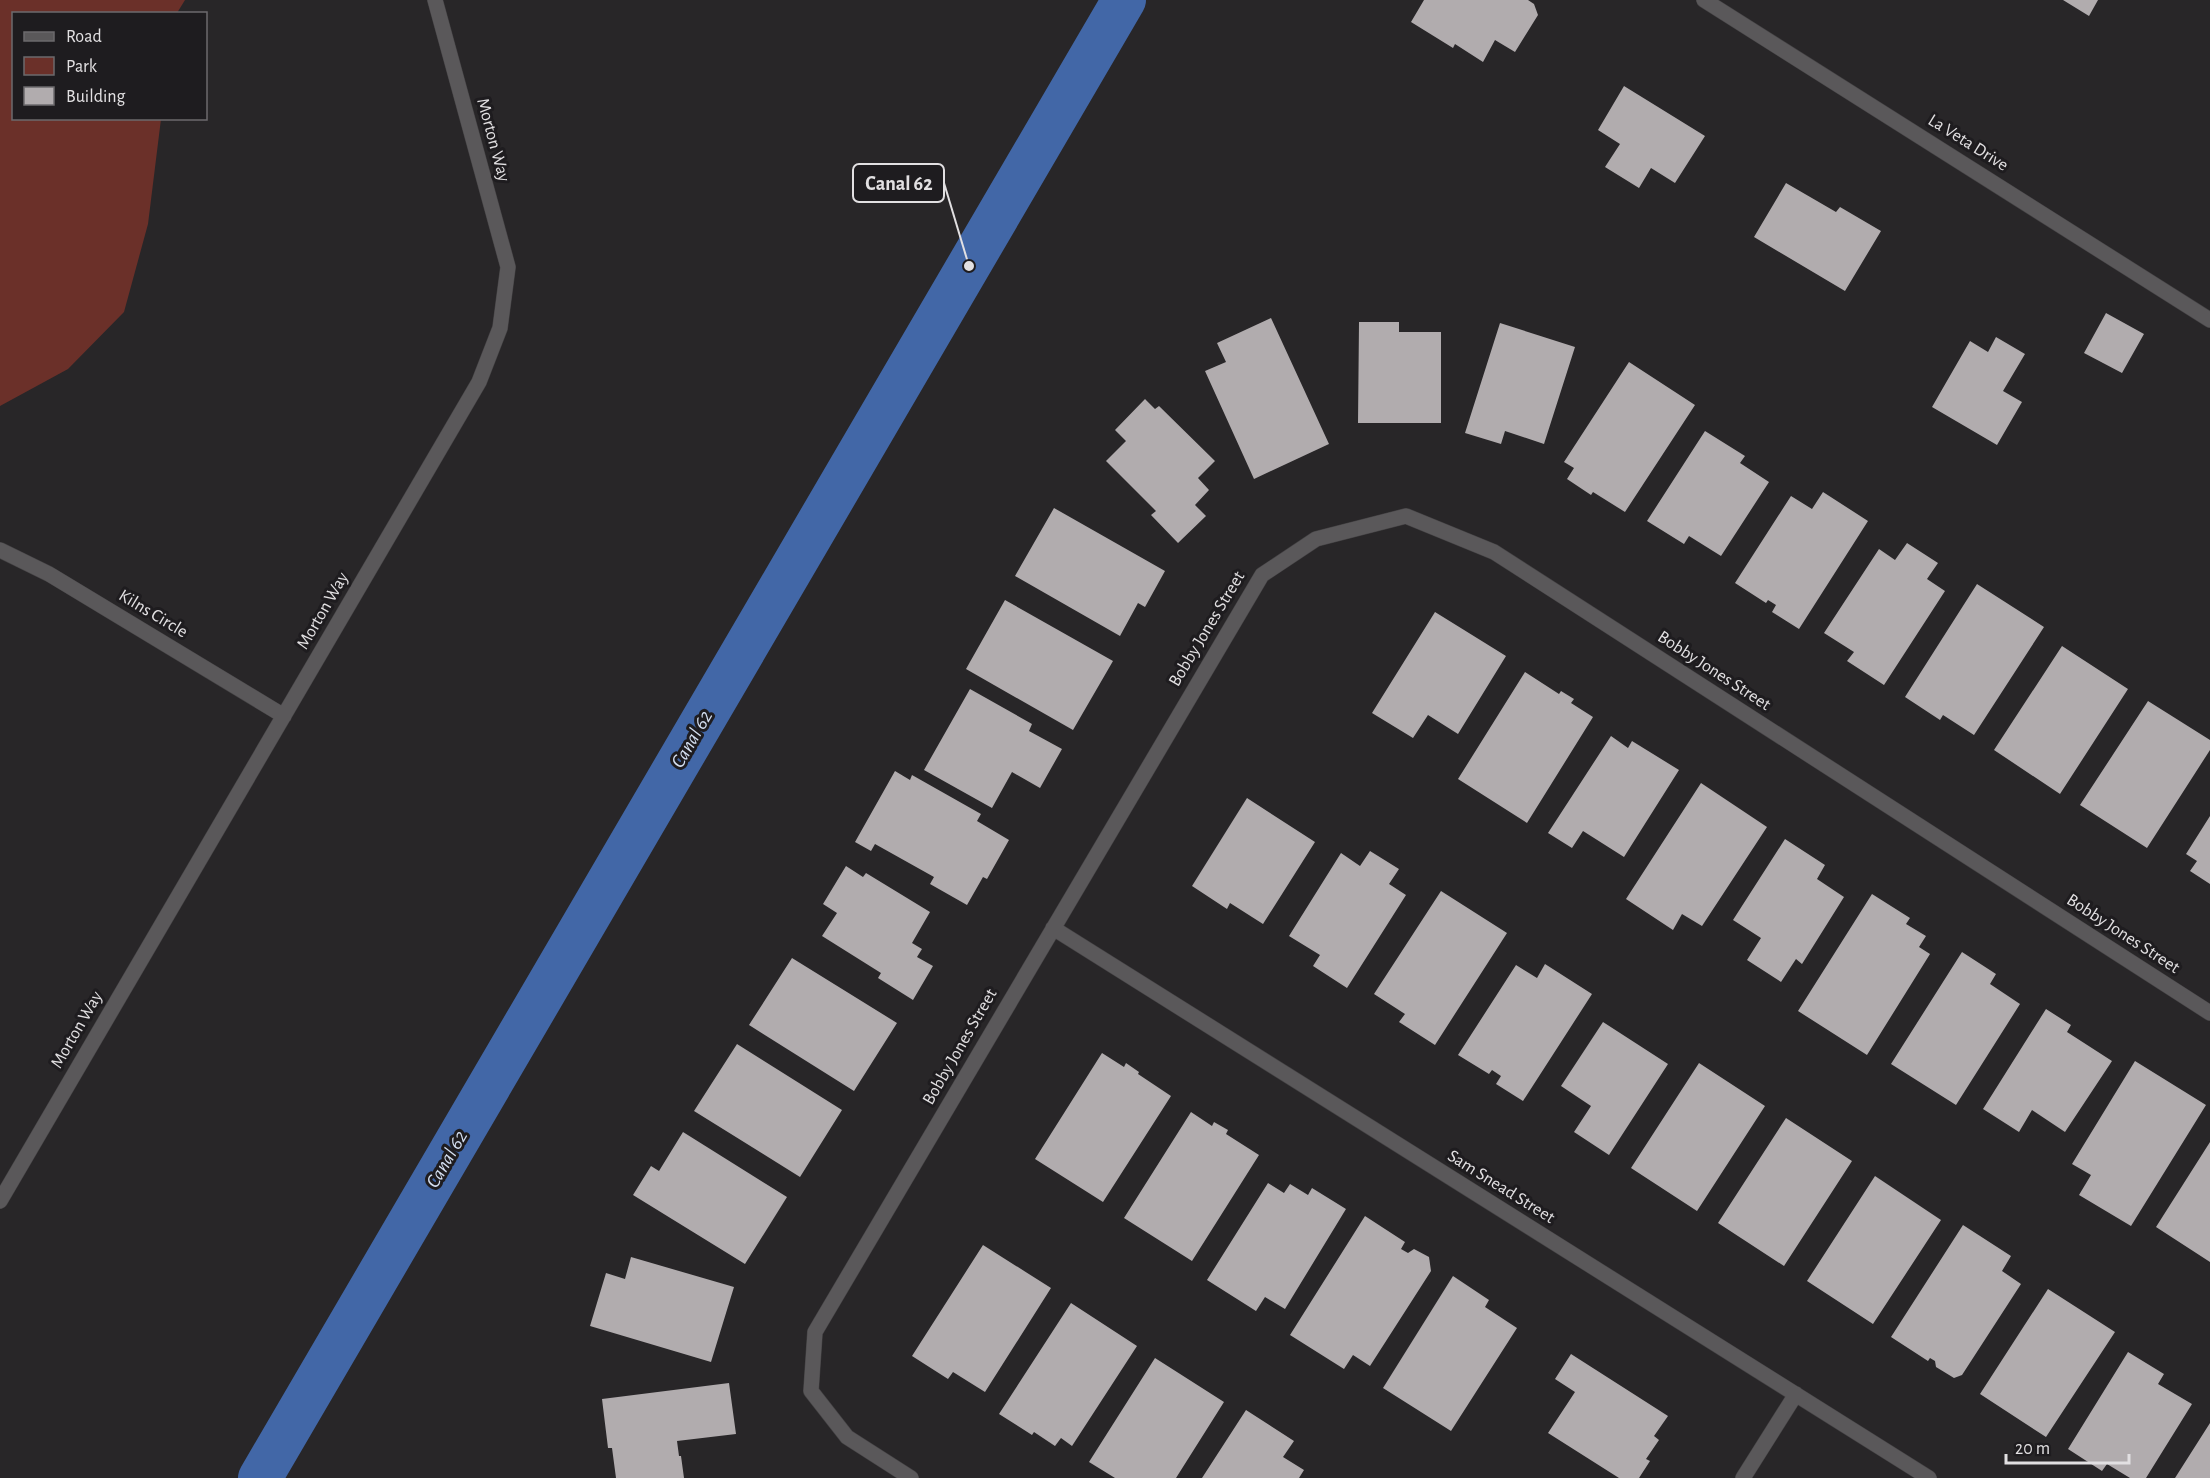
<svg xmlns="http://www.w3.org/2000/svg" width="2210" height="1478" viewBox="0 0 2210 1478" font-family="'Alegreya Sans',sans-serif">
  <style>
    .green { fill: #6b3029 }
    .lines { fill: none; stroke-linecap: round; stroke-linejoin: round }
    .canal { stroke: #4267a7; stroke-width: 44 }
    .building { fill: #b1acae }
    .minor-casing { stroke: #434143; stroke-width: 16 }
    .minor { stroke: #5a585a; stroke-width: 15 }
    .labels { text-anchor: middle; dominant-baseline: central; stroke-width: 6; stroke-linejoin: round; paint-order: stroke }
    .street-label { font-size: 18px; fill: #e2e0e2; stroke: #1e1c1f }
    .water-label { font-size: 20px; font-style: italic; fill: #d5e0f2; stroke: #1e1c1f }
    .leader { fill: none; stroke: #e2e0e2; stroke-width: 2 }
    .callout-dot { fill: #e2e0e2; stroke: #1e1c1f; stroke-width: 2 }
    .callout { fill: #1e1c1f; stroke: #e2e0e2; stroke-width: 2 }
    .callout-label { font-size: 20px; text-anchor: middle; font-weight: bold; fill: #e2e0e2 }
  </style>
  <rect width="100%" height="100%" fill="#282628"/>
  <path class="green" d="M 0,0 L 185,0 L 177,13 L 14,14 L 14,118 L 161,119 L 148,224 L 124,312 L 68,369 L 0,406 Z"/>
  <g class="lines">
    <path class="canal" d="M 260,1478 L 1124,0"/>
  </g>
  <path class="building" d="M 1424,0 L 1528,0 L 1534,4 L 1538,15 L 1515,52 L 1495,40 L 1483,62 L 1455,44 L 1453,48 L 1411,22 Z
    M 2063,0 L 2098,0 L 2089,16 Z
    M 1624,86 L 1705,136 L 1675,183 L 1651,168 L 1639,188 L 1605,167 L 1620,144 L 1598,130 Z
    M 1786,183 L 1836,212 L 1840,207 L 1881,231 L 1845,291 L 1754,237 Z
    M 2106,313 L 2144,334 L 2122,373 L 2084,353 Z
    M 1271,318 L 1329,444 L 1254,479 L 1205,371 L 1226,362 L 1217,343 Z
    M 1359,322 L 1399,322 L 1399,332 L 1441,332 L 1441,423 L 1358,423 Z
    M 1500,323 L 1575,347 L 1544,444 L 1505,431 L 1501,444 L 1465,433 Z
    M 1996,337 L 2025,354 L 2003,391 L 2022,402 L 1997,445 L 1932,407 L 1970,341 L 1988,352 Z
    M 1629,362 L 1695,405 L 1625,512 L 1593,492 L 1591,495 L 1567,479 L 1574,468 L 1564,462 Z
    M 1145,399 L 1155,409 L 1159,406 L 1215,461 L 1198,478 L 1209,490 L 1195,505 L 1206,516 L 1178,543 L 1151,515 L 1156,511 L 1106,461 L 1126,441 L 1115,430 Z
    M 1705,431 L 1745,456 L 1740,463 L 1769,482 L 1721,556 L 1689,536 L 1684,544 L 1647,521 Z
    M 1823,492 L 1868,521 L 1799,629 L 1772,612 L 1776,605 L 1768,600 L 1766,603 L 1735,583 L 1791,496 L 1812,509 Z
    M 1054,508 L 1165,571 L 1145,607 L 1138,603 L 1120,636 L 1015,576 Z
    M 1907,543 L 1938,563 L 1927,579 L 1945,591 L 1884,685 L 1847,661 L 1854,652 L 1824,633 L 1879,549 L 1895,560 Z
    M 1977,584 L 2044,627 L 1974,735 L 1943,715 L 1940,720 L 1905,697 Z
    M 1005,600 L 1113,661 L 1073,730 L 966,669 Z
    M 1435,612 L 1506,656 L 1458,734 L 1428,715 L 1413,738 L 1372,713 Z
    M 2062,646 L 2128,689 L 2060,794 L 1994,750 Z
    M 1525,672 L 1559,694 L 1561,691 L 1574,699 L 1571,703 L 1593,717 L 1527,823 L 1458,779 Z
    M 970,689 L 1032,724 L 1029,731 L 1062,749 L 1040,788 L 1012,772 L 992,808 L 924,770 Z
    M 2148,701 L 2210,740 L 2210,750 L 2147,848 L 2080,805 Z
    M 1611,736 L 1628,748 L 1632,741 L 1679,770 L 1624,857 L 1583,831 L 1572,848 L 1548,833 Z
    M 895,771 L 910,780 L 912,775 L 981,814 L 977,821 L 1009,840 L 987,879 L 983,877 L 967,905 L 930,884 L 934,877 L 875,844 L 871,851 L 855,842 Z
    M 1701,783 L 1767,827 L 1702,926 L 1682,914 L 1673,930 L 1626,899 Z
    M 1247,798 L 1315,842 L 1263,924 L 1230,903 L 1227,909 L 1192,886 Z
    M 2210,816 L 2210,884 L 2190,871 L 2197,861 L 2186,854 Z
    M 1785,839 L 1825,865 L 1817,879 L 1844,897 L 1802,964 L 1796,959 L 1781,982 L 1747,960 L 1761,938 L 1733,920 Z
    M 1370,851 L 1399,869 L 1389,884 L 1406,895 L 1347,988 L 1313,966 L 1320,955 L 1289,936 L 1341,853 L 1360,866 Z
    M 846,866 L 863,877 L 866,873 L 930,912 L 912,943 L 922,949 L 917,957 L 933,966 L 913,1000 L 878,978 L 881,973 L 822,936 L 837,913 L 823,904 Z
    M 1441,891 L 1507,933 L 1435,1045 L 1399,1022 L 1405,1014 L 1374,994 Z
    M 1872,894 L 1910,918 L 1906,924 L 1926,936 L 1919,947 L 1930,954 L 1867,1055 L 1798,1011 Z
    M 1962,952 L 1996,974 L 1990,984 L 2020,1004 L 1956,1105 L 1891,1064 Z
    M 792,958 L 897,1023 L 854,1091 L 749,1025 Z
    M 1545,964 L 1592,994 L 1523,1101 L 1496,1084 L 1501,1076 L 1492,1070 L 1489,1074 L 1458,1055 L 1516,965 L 1537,978 Z
    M 2046,1009 L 2071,1025 L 2067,1032 L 2112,1061 L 2065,1132 L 2032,1110 L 2019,1132 L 1983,1109 Z
    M 1603,1022 L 1668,1064 L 1609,1155 L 1574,1132 L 1591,1106 L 1561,1086 Z
    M 737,1044 L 842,1110 L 800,1177 L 694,1111 Z
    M 1102,1053 L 1124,1067 L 1126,1063 L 1139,1072 L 1138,1074 L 1171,1096 L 1103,1202 L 1035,1159 Z
    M 2135,1061 L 2206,1105 L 2131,1226 L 2079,1195 L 2091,1175 L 2072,1164 Z
    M 1699,1063 L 1765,1106 L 1697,1211 L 1631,1168 Z
    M 1191,1112 L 1212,1126 L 1214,1122 L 1228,1130 L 1226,1134 L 1259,1155 L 1192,1261 L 1124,1218 Z
    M 1786,1118 L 1852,1161 L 1784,1266 L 1718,1223 Z
    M 683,1132 L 787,1197 L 745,1264 L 633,1195 L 651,1166 L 659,1171 Z
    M 2210,1142 L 2210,1262 L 2156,1227 Z
    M 1875,1176 L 1941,1220 L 1873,1324 L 1807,1281 Z
    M 1268,1183 L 1284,1193 L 1290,1184 L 1308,1195 L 1312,1188 L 1346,1209 L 1285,1309 L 1265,1297 L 1256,1311 L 1207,1280 Z
    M 1365,1216 L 1405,1242 L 1401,1249 L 1408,1253 L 1414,1249 L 1429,1257 L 1431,1271 L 1370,1366 L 1353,1355 L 1344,1369 L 1290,1335 Z
    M 1963,1225 L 2011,1256 L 2002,1271 L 2021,1284 L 1962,1375 L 1954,1378 L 1936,1367 L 1935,1361 L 1930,1358 L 1928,1361 L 1891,1337 Z
    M 983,1245 L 1051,1288 L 985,1392 L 953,1372 L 948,1379 L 912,1356 Z
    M 631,1257 L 734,1287 L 711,1362 L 590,1326 L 606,1273 L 625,1279 Z
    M 1453,1276 L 1489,1300 L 1485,1307 L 1517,1328 L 1451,1431 L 1383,1388 Z
    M 2048,1289 L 2115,1332 L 2046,1437 L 1980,1394 Z
    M 1071,1303 L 1137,1346 L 1072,1446 L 1061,1438 L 1055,1446 L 1034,1432 L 1032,1435 L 999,1414 Z
    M 2128,1352 L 2164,1374 L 2158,1384 L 2192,1404 L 2146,1478 L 2130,1478 L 2107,1464 L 2102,1471 L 2068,1449 Z
    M 1571,1354 L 1668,1416 L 1654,1436 L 1659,1440 L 1646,1459 L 1650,1461 L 1639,1478 L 1619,1478 L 1548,1433 L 1575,1392 L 1555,1379 Z
    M 1155,1358 L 1224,1402 L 1176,1478 L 1115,1478 L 1089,1462 Z
    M 729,1383 L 736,1434 L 677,1441 L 679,1456 L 681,1456 L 684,1478 L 616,1478 L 612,1448 L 608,1448 L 602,1399 Z
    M 1246,1410 L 1294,1441 L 1283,1457 L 1304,1470 L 1299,1478 L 1202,1478 Z
    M 2210,1423 L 2210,1478 L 2175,1478 Z"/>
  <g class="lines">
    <g class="minor-casing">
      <path id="minor" d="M 1704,0 L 2210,320
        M 0,550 L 49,574 L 284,716
        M 1053,928 L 1929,1478
        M 0,1201 L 479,382 L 500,328 L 508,267 L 435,0
        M 911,1478 L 847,1437 L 811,1391 L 815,1332 L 1262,575 L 1316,539 L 1406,516 L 1494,552 L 2210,1013
        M 1743,1478 L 1796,1394"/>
    </g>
    <use href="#minor" class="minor"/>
  </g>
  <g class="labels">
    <g class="street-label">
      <text transform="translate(493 140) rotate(75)">Morton Way</text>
      <text transform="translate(1968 143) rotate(32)">La Veta Drive</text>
      <text transform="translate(323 611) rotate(-60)">Morton Way</text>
      <text transform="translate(153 614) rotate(31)">Kilns Circle</text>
      <text transform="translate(1207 629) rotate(-59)">Bobby Jones Street</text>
      <text transform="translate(1714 671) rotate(33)">Bobby Jones Street</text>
      <text transform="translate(2123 934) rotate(33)">Bobby Jones Street</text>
      <text transform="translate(77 1030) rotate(-60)">Morton Way</text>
      <text transform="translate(960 1047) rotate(-60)">Bobby Jones Street</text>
      <text transform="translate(1501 1187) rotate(32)">Sam Snead Street</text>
    </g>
    <g class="water-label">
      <text transform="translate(692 739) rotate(-60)">Canal 62</text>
      <text transform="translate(447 1159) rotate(-60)">Canal 62</text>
    </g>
  </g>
  <path class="leader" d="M969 266L944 183"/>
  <circle class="callout-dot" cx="969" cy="266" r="6"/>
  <rect class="callout" x="853" y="164" width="91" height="38" rx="6"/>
  <g class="callout-label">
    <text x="899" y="190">Canal 62</text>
  </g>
  <rect x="12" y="12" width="195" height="108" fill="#1e1c1f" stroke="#6c6a6d" stroke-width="1.5"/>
  <rect x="24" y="32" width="30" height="9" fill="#5a585a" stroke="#6c6a6d" stroke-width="1.5"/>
  <text x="66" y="42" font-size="18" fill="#e2e0e2">Road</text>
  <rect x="24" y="57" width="30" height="18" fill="#6b3029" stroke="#6c6a6d" stroke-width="1.5"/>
  <text x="66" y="72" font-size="18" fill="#e2e0e2">Park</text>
  <rect x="24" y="87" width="30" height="18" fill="#b1acae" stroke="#6c6a6d" stroke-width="1.5"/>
  <text x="66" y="102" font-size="18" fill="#e2e0e2">Building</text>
  <path d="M2006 1454v9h123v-9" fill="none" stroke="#e2e0e2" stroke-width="3"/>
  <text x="2015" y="1454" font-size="18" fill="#e2e0e2" stroke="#1e1c1f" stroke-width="4.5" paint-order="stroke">20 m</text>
</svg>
